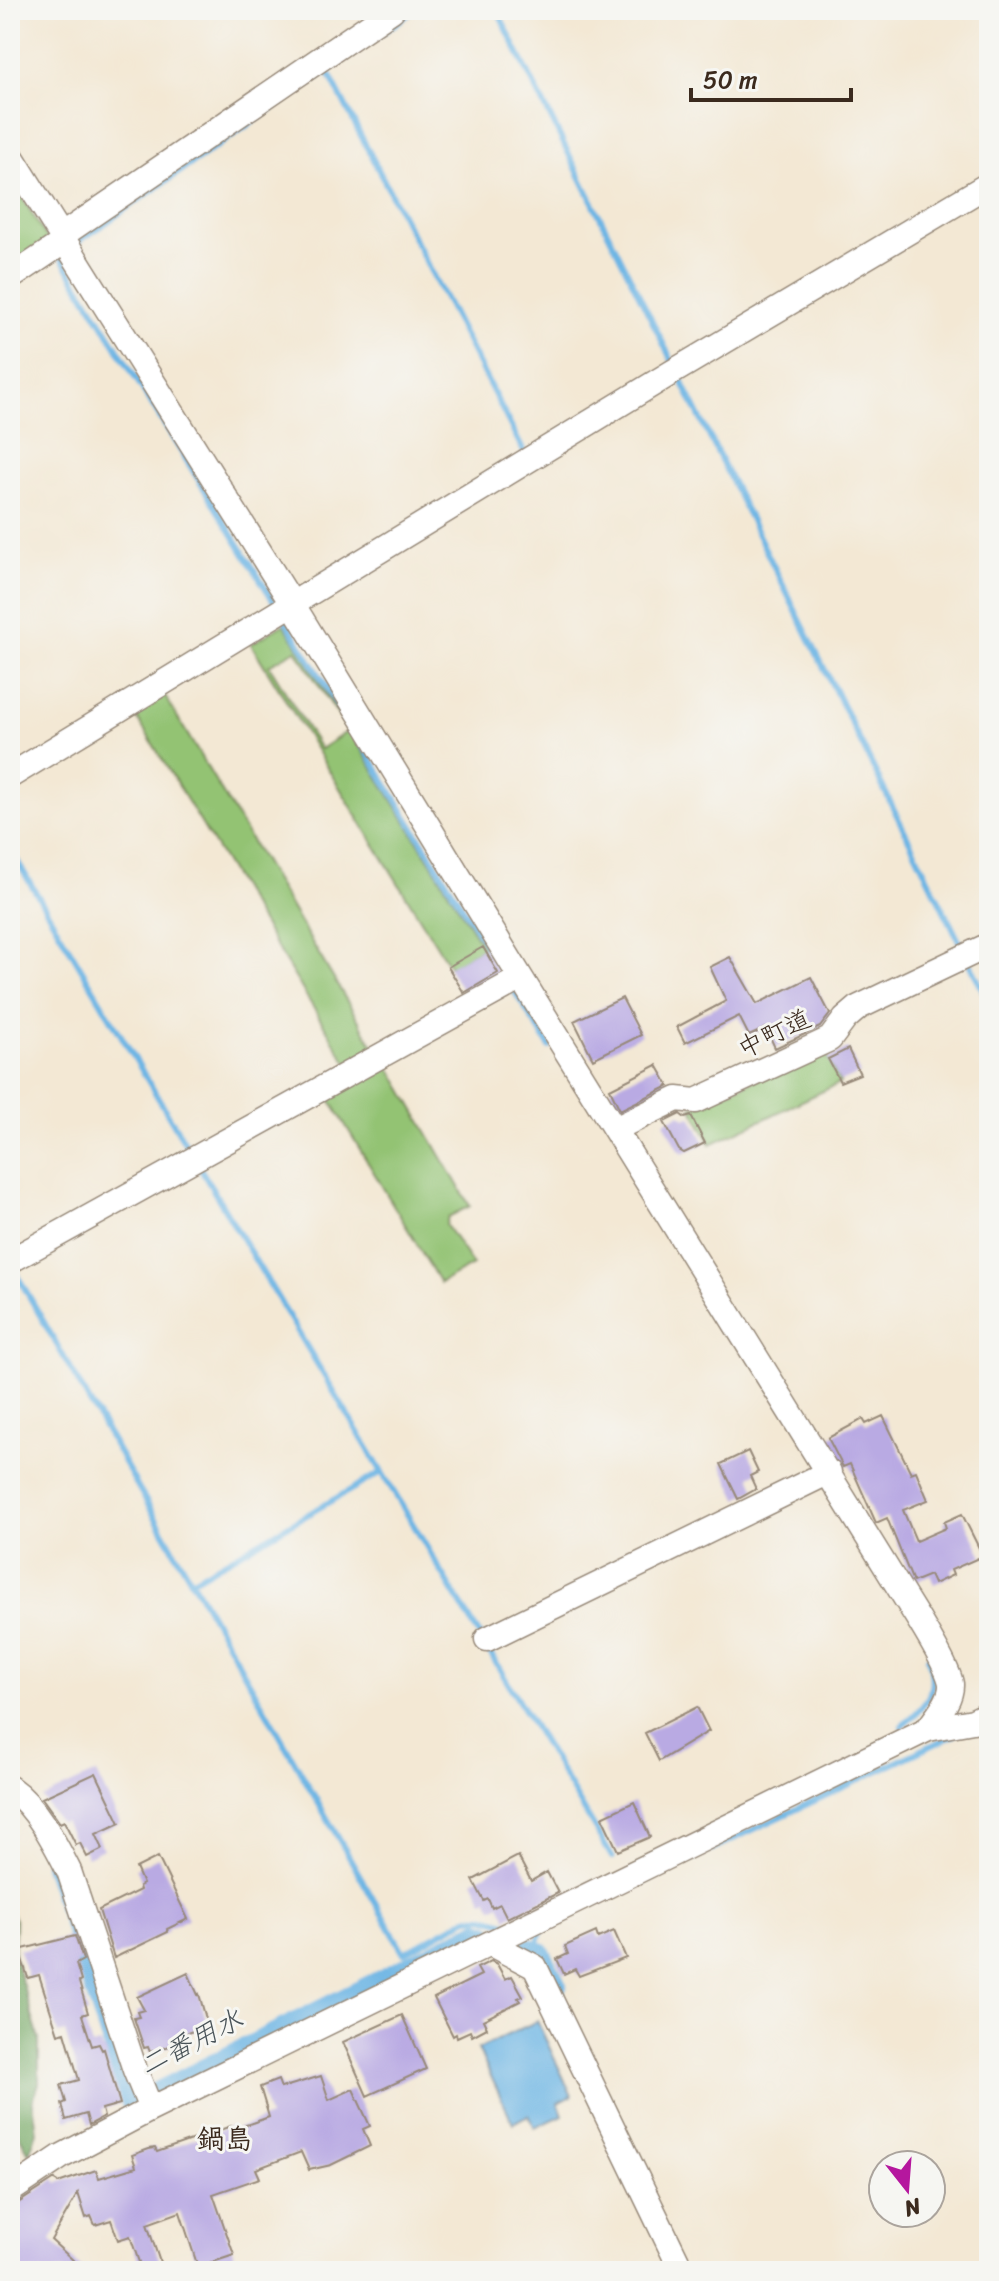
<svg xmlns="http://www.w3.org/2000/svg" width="999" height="2281" viewBox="0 0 999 2281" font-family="Sriracha,'Klee One',sans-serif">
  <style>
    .green { fill: #93c373; stroke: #677648; stroke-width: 2; fill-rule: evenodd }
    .forest { fill: #76a965; stroke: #586a42; stroke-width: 2 }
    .water { fill: #6db5e4; stroke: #547081; stroke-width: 2 }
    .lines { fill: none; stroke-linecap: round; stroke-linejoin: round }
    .stream { stroke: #6db5e4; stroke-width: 6 }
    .canal { stroke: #6db5e4; stroke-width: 22 }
    .building { fill: #b9aae3 }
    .street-casing { stroke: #978979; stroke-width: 27 }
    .street { stroke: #fff; stroke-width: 24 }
    .labels { text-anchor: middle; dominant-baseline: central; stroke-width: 6; stroke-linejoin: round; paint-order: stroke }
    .street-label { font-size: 26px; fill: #3b2a1e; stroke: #f6f6f2 }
    .water-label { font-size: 28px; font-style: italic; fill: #4a5459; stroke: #f6f6f2 }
    .neighbourhood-label { font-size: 28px; font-weight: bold; fill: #3b2a1e; stroke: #f6f6f2 }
  </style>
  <rect width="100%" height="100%" fill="#f6f6f2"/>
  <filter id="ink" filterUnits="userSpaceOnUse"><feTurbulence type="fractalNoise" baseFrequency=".0125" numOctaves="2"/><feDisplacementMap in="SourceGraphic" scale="16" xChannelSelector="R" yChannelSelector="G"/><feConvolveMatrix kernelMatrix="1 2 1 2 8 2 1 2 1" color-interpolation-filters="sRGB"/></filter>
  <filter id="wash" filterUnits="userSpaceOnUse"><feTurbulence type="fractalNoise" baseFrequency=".006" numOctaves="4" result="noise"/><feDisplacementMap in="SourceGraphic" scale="32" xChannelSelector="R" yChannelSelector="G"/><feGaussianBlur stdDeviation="1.8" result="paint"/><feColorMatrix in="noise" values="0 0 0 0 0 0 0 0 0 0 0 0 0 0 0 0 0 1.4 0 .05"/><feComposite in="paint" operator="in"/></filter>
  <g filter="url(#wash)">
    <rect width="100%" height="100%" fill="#f3e8d4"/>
    <path class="green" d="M 10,178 L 50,243 L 10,269 Z
      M 284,624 L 483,947 L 450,967 L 251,644 ZM 296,650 L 348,731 L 320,749 L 269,665 Z
      M 164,695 L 375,1048 L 347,1063 L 134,713 Z
      M 824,1049 L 840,1083 L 711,1144 L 692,1108 Z
      M 388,1064 L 470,1206 L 448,1217 L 446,1225 L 473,1265 L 440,1283 L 328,1096 Z"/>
    <path class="forest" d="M 10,1911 L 15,1920 L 14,1956 L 39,2039 L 39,2083 L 33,2101 L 37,2132 L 29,2153 L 10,2119 Z"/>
    <path class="water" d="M 537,2021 L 572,2096 L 558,2103 L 563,2115 L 535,2128 L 529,2115 L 513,2123 L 478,2049 Z"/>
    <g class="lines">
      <path class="stream" d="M 497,10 L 674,365
        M 327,70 L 525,454
        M 79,241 L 415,10
        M 59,254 L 276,605
        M 679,375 L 963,949
        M 282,615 L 507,979
        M 10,849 L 191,1153
        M 968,959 L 989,1003
        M 513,989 L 550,1047
        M 197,1163 L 612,1857
        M 13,1268 L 404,1953 L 468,1918 L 483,1917 L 506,1923
        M 191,1581 L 382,1472
        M 902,1726 C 926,1706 939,1692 928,1658
        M 640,1883 L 956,1734
        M 536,1951 L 541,1930 L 547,1927"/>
      <path class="canal" d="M 55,1865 L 133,2105 L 478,1932 L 486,1935
        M 529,1949 L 540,1953 L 556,1986"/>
    </g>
    <g id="blocks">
      <path class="building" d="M 483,947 L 498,973 L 464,993 L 448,967 Z
        M 730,957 L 757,1004 L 811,977 L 830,1014 L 820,1027 L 775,1048 L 766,1028 L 749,1036 L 739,1016 L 685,1043 L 677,1027 L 726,1001 L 710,967 Z
        M 622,998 L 641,1035 L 593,1059 L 574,1021 Z
        M 848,1049 L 860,1074 L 840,1082 L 828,1059 Z
        M 657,1065 L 669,1086 L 620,1110 L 610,1089 Z
        M 680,1114 L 685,1118 L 691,1116 L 705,1143 L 684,1153 L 679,1150 L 664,1122 Z
        M 883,1416 L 911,1473 L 916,1471 L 928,1500 L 903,1510 L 916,1541 L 946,1528 L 944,1522 L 962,1514 L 983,1556 L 951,1570 L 953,1575 L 934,1584 L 930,1575 L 913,1582 L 887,1518 L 876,1523 L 850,1464 L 843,1467 L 828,1438 L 863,1419 L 866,1424 Z
        M 748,1451 L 758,1472 L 750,1476 L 756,1489 L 738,1499 L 721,1464 Z
        M 697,1707 L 709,1731 L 659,1761 L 645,1733 Z
        M 96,1773 L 120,1823 L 96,1834 L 103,1849 L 87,1857 L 80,1843 L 76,1845 L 64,1821 L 60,1823 L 42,1798 Z
        M 634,1802 L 650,1837 L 618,1851 L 602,1817 Z
        M 518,1856 L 531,1881 L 547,1872 L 558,1893 L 507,1918 L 500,1904 L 492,1908 L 488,1899 L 484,1901 L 473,1880 Z
        M 158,1857 L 188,1919 L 167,1929 L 168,1932 L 114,1958 L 99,1910 L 140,1890 L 139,1886 L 143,1884 L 136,1868 Z
        M 614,1931 L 626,1958 L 579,1976 L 575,1969 L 564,1974 L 557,1959 L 568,1954 L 565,1946 L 596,1932 L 598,1938 Z
        M 75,1936 L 83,1960 L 76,1964 L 81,1981 L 79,1982 L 88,2013 L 82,2015 L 92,2046 L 99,2044 L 102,2050 L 104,2049 L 120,2104 L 102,2109 L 104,2117 L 89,2125 L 86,2114 L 66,2120 L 62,2104 L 66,2102 L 61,2085 L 79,2080 L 65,2032 L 58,2034 L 39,1975 L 28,1978 L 19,1950 Z
        M 491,1961 L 497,1964 L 505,1979 L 512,1976 L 523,1996 L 518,1998 L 520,2001 L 483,2020 L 487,2028 L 472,2036 L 470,2031 L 457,2037 L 456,2034 L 453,2036 L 434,1998 L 481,1975 L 477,1968 Z
        M 188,1973 L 198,1995 L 199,1994 L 208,2026 L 181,2035 L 183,2042 L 150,2052 L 148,2047 L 144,2048 L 134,2018 L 139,2017 L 137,2012 L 144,2010 L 137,1997 Z
        M 402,2015 L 426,2069 L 367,2096 L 343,2042 Z
        M 321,2076 L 329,2100 L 353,2089 L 370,2126 L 363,2129 L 370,2146 L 331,2165 L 309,2170 L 301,2152 L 256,2169 L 260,2178 L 213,2194 L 234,2255 L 198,2267 L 180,2212 L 147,2224 L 163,2271 L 142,2271 L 130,2236 L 118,2240 L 111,2220 L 95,2225 L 91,2216 L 86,2218 L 78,2193 L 51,2240 L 85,2271 L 10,2271 L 10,2206 L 18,2203 L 55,2179 L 58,2183 L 96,2170 L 99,2178 L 136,2167 L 132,2155 L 149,2149 L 155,2148 L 157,2152 L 231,2126 L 232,2130 L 269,2117 L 260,2087 L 278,2080 L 281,2088 Z"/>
    </g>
  </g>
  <g filter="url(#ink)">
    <use href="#blocks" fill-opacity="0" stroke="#978979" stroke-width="2"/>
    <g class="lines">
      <g class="street-casing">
        <path id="street" d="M 10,154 L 293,605 L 521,978 L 909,1604 C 919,1620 949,1668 951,1684 C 952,1700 936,1717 928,1729
          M 61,236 L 392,10
          M 10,278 L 65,241
          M 10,776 L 671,373 L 989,184
          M 615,1129 L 677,1099 L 696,1101 L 830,1039 L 845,1019 L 859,1007 L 989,945
          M 10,1261 L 521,978
          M 487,1639 L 829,1472
          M 10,1788 C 36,1806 55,1843 69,1871 L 135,2070 L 151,2109
          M 491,1944 L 535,1967 L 682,2271
          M 10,2191 L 62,2156 L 151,2109 L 928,1729 L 973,1721 L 989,1713"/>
      </g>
      <use href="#street" class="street"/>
    </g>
  </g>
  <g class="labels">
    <g class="street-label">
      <text transform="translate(774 1033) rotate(-26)">中町道</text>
    </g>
    <g class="water-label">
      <text transform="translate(191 2042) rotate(-27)">二番用水</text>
    </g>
    <g class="neighbourhood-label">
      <text x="225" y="2138">鍋島</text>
    </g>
  </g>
  <rect width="999" height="2281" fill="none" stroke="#f6f6f2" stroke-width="40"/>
  <g transform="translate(907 2189) rotate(163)"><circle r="38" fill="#f6f6f2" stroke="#aba49d" stroke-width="2"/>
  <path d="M0-6L14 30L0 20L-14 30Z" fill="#b5179e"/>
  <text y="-12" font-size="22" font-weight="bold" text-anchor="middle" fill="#3b2a1e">N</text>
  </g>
  <path d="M691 88v12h160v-12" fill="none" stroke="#3b2a1e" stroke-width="4"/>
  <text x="703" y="88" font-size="24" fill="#3b2a1e" stroke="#f6f6f2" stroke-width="6" paint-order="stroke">50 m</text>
</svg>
